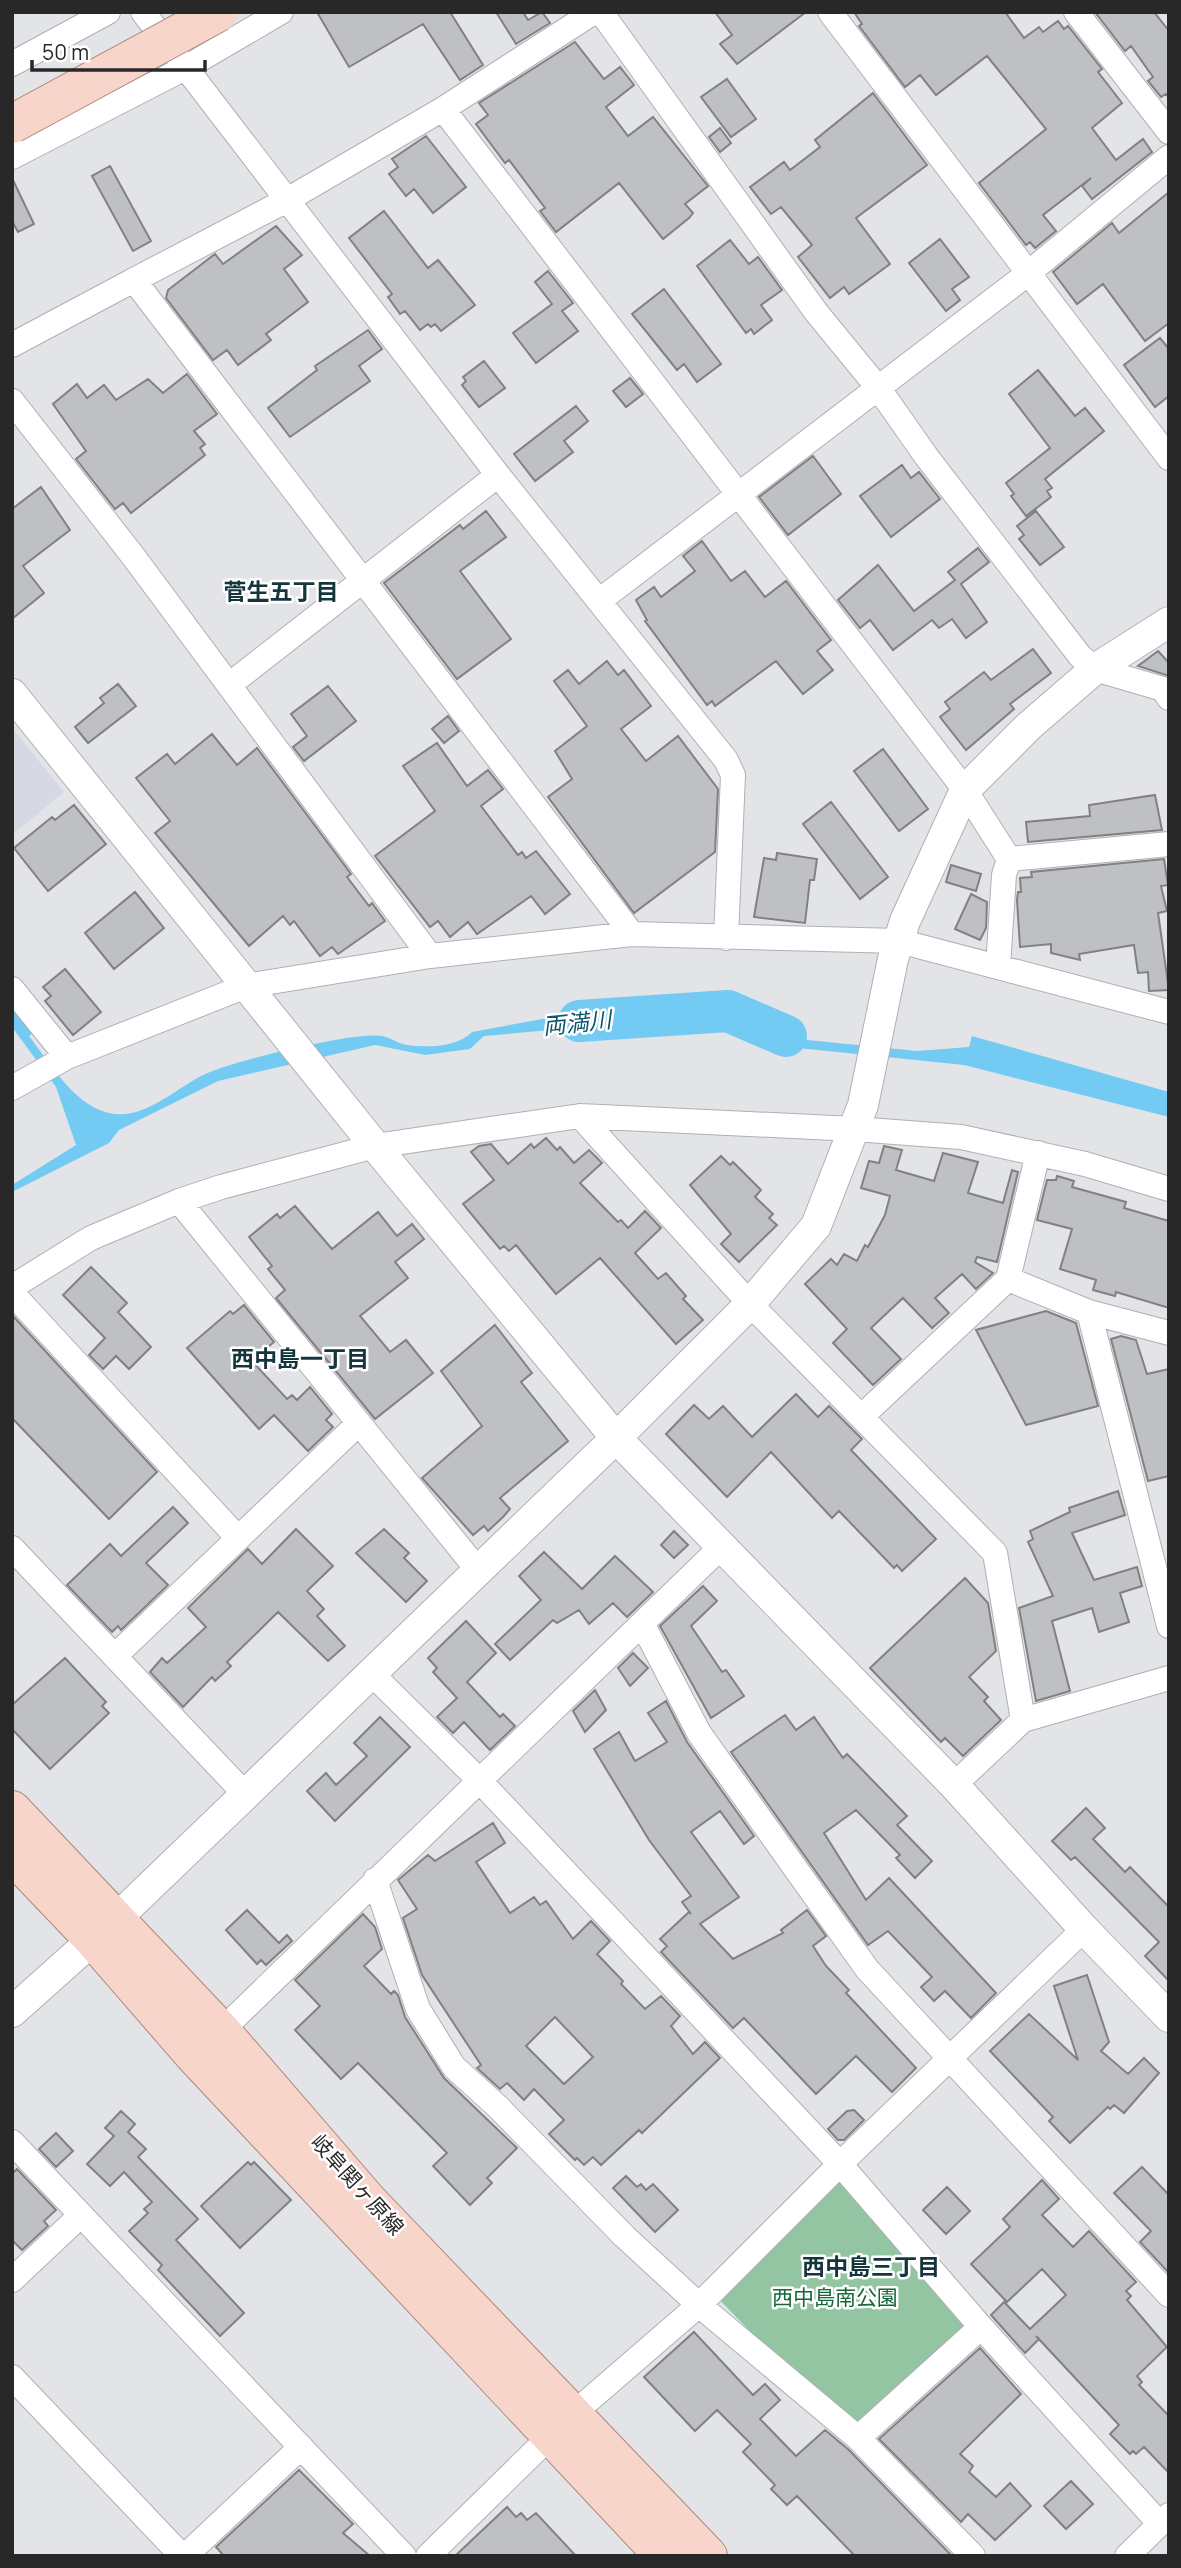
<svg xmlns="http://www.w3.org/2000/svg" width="1181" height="2568" font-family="Manrope,'Noto Sans JP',sans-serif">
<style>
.built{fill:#d6d9e4}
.green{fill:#94c5a2}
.water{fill:#73cbf3}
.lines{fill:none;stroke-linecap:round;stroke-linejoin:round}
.river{stroke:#73cbf3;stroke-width:42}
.building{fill:#bfc0c3;stroke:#808184;stroke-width:2;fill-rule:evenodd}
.minor-casing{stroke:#afb0b3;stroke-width:26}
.tertiary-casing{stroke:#afb0b3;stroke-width:32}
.primary-casing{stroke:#ad867b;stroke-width:40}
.minor{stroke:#fff;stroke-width:24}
.tertiary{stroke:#fff;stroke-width:30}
.primary{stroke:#f8d5ca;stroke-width:38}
.primary-bridge-casing{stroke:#ad867b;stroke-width:40;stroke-linecap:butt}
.primary-bridge{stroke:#f8d5ca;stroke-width:38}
.labels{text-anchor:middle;stroke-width:5;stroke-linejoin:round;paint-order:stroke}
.street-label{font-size:21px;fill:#282829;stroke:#fff}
.park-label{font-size:21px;fill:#156638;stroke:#fff}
.neighbourhood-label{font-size:23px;font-weight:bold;fill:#15353d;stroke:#fff}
.water-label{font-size:23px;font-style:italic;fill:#0d5671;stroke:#fff}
</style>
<rect width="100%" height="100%" fill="#e3e4e7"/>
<path class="built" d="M12 728 64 792 12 835Z"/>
<path class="green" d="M840 2179 972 2326 851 2436 712 2292Z"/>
<path class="water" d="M12 1005 34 1032 29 1036C50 1063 76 1109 114 1114 149 1118 180 1084 210 1072 237 1061 294 1048 324 1042 341 1039 365 1034 382 1036 390 1037 398 1044 407 1045 427 1048 458 1047 472 1032L548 1018 611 1012 666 1019 740 1012 807 1040 917 1051 969 1047 972 1036 1169 1092V1117L964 1065 798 1048 743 1027 663 1030 607 1025 484 1036 470 1049 425 1055 375 1045 218 1081 119 1130 109 1143 12 1192V1185L76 1145 56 1087 12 1027Z"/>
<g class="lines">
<path class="river" d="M579 1021 728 1011 786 1036"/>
</g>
<path class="building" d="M317 12H450L483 65 460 80 423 24 349 67Z
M496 12H523L528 20 542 12 550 23 516 44Z
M715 12H806L737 64 720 44 732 35Z
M854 12H1005L1024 38 1039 27 1043 32 1058 21 1064 29 1068 26 1102 69 1098 72 1122 103 1092 128 1116 160 1143 139 1152 152 1092 199 1082 186 1091 178 1043 215 1056 231 1035 248 1030 242 1026 245 979 183 1046 129 987 56 936 95 920 75 905 87 859 26 862 24Z
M1095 12H1154L1169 31V98L1166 94 1161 97 1148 81 1153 77 1131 46 1125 51Z
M575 42 604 79 620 67 634 85 606 107 628 136 653 117 708 186 685 204 693 213 689 218 663 239 619 183 556 232 540 211 545 208 509 160 505 163 476 124 488 115 479 103Z
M727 79 756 119 731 137 701 97Z
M873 93 927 165 856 218 890 264 849 294 844 287 830 298 798 257 812 245 781 207 771 214 750 187 784 162 790 170 820 147 815 140Z
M720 128 731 143 720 152 709 137Z
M426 136 466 187 433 213 414 189 406 196 389 174 398 167 392 159Z
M110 166 151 241 133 251 92 176Z
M12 178 34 224 18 232 12 221Z
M1169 192V323L1145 341 1103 284 1077 304 1053 272 1112 223 1119 233Z
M384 211 428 268 438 260 475 305 441 331 435 324 431 327 428 324 420 330 405 311 400 314 388 297 392 294 349 238Z
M276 226 302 255 284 269 308 302 266 334 271 340 238 365 227 350 213 360 166 298 168 290 215 254 223 264Z
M940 239 969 277 952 289 960 300 946 311 909 263Z
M730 240 749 264 758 257 782 290 761 305 772 320 754 334 751 329 746 333 697 266Z
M548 271 573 303 562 311 578 331 536 363 513 333 552 304 535 282Z
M664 289 721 364 697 382 684 364 677 370 632 314Z
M368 330 382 349 359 366 370 381 290 437 268 408 317 370 315 366Z
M1160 338 1169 349V396L1155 407 1124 365Z
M484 361 505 388 479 407 462 385 466 381 463 377Z
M1038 370 1075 416 1085 408 1104 431 1045 479 1052 488 1047 491 1051 497 1026 516 1011 496 1014 494 1006 483 1050 448 1009 394Z
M187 374 217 414 194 431 205 444 200 448 205 455 131 513 123 503 115 509 76 459 86 451 53 404 77 384 87 398 104 385 116 400 148 379 163 393Z
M630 378 643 394 626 407 613 391Z
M576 406 588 421 564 441 573 452 535 481 514 454Z
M813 456 841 494 788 535 759 497Z
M902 465 911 478 919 472 940 499 891 537 860 496Z
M41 487 70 530 23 566 44 593 12 619V509Z
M486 511 506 537 460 571 511 639 457 679 384 583 460 525 463 529Z
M1036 511 1064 547 1040 565 1019 539 1024 535 1017 526Z
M702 541 731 581 745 571 765 597 786 581 831 640 817 651 833 670 803 694 776 661 715 706 712 701 707 705 645 621 647 620 636 600 654 587 661 597 695 571 683 556Z
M978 548 989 562 961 584 987 622 966 638 952 619 939 628 932 620 893 650 870 620 860 628 838 600 878 565 914 611 955 580 948 572Z
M1033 649 1051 673 1010 704 1014 709 966 750 940 717 950 709 945 702 984 672 991 680Z
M1158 651 1169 663V676L1138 666Z
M607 661 618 675 624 670 651 706 621 729 646 761 678 736 718 789 715 852 634 913 548 797 572 779 555 751 587 726 554 681 568 670 579 684Z
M118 684 136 706 88 743 75 727 104 703 100 698Z
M328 686 356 721 304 761 293 747 307 736 291 714Z
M448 716 459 731 444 743 432 729Z
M212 734 237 765 257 748 351 874 347 877 369 906 372 903 385 921 338 954 332 947 320 956 294 921 290 925 283 916 249 946 155 833 170 821 136 778 167 754 175 764Z
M437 743 467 786 488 770 503 789 481 806 518 855 522 852 526 858 536 851 570 894 545 914 531 896 477 934 468 922 450 937 438 921 430 927 375 856 435 811 403 766Z
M883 749 928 809 899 831 854 771Z
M1155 795 1162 830 1028 842 1026 822 1090 816 1089 805Z
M831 802 888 877 860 899 803 824Z
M74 805 106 844 48 891 14 848 52 817 55 820Z
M777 853 817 859 814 880H810L805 923 754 917 764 858 776 860Z
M1164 859 1168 885 1161 886 1167 911 1158 913 1169 990 1149 991 1148 972 1138 973 1134 945 1079 954 1080 960 1051 953V944L1020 947 1017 900 1018 892H1021L1020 878 1032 877 1031 872Z
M951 865 981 874 976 891 946 882Z
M135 892 164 928 114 969 85 933Z
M971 894 987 902 986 928 980 940 955 929Z
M65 969 101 1012 73 1035 45 1001 51 996 43 987Z
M546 1138 557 1150 560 1147 574 1163 589 1150 602 1163 580 1183 618 1222 621 1220 628 1228 645 1211 661 1228 635 1253 658 1279 666 1273 686 1296 683 1299 703 1320 676 1344 600 1258 556 1294 516 1245 509 1251 504 1246 500 1249 463 1204 494 1180 471 1152 479 1146 491 1144 508 1164 531 1144 534 1148Z
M884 1146 902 1150 896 1170 934 1181 943 1153 978 1162 968 1193 1003 1203 1012 1170 1018 1172 997 1262 977 1257 975 1262 993 1273 976 1289 962 1274 935 1298 949 1313 932 1328 903 1298 871 1328 901 1359 873 1385 833 1343 847 1329 805 1284 831 1259 837 1265 844 1254 857 1261 865 1245 868 1247 885 1215 890 1196 861 1188 869 1161 879 1163Z
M721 1156 730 1165 733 1162 761 1190 755 1197 773 1214 769 1218 777 1225 739 1262 721 1244 731 1234 690 1185Z
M1057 1176 1074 1181 1072 1187 1126 1202 1124 1208 1169 1221V1308L1116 1292 1115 1296 1093 1290 1096 1280 1060 1269 1072 1229 1037 1220 1047 1180H1056Z
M295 1206 332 1249 378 1212 397 1236 412 1224 424 1239 395 1262 408 1278 360 1316 390 1352 406 1340 433 1373 375 1419 276 1298 285 1290 268 1269 272 1266 249 1237 277 1214 280 1218Z
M91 1267 127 1303 118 1312 151 1347 129 1369 116 1356 103 1369 89 1355 105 1338 63 1295Z
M244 1305 274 1342 252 1361 287 1399 292 1395 297 1400 310 1387 332 1414 326 1420 333 1427 308 1451 274 1415 259 1429 187 1348 230 1311 233 1314Z
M1046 1311 1076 1323 1098 1406 1026 1425 976 1330Z
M12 1315 157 1472 109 1519 12 1418Z
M495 1325 532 1373 521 1382 568 1441 500 1498 510 1509 503 1517 488 1531 484 1526 473 1535 422 1478 482 1426 441 1371Z
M1121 1336 1136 1340 1147 1374 1169 1369V1476L1148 1481 1111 1339Z
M796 1394 818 1417 829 1406 862 1439 851 1450 936 1539 902 1571 897 1565 894 1568 839 1511 832 1518 771 1452 727 1497 666 1434 694 1405 709 1419 723 1406 752 1437Z
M1118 1491 1125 1515 1072 1533 1094 1580 1137 1567 1142 1586 1120 1593 1129 1622 1099 1632 1092 1608 1052 1621 1070 1691 1036 1701 1019 1608 1053 1596 1028 1542 1033 1539 1030 1531 1070 1512 1069 1508Z
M173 1507 188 1523 146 1563 168 1585 121 1630 118 1626 112 1632 67 1585 110 1544 121 1556Z
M296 1529 333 1566 307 1591 324 1609 317 1616 345 1646 328 1661 278 1612 227 1662 231 1666 215 1681 212 1677 183 1707 150 1672 162 1658 167 1663 206 1627 188 1608 248 1549 262 1564Z
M384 1529 409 1553 404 1558 427 1581 406 1602 356 1553Z
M674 1531 688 1545 674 1558 661 1545Z
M544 1552 582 1589 615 1556 653 1592 627 1617 613 1603 589 1624 579 1610 557 1623 553 1620 510 1660 495 1644 541 1600 519 1576Z
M965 1578 988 1603 996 1651 969 1677 988 1697 984 1701 1001 1720 963 1756 945 1738 941 1742 870 1668Z
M703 1586 717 1601 691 1626 722 1672 726 1670 744 1696 711 1718 660 1626Z
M466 1621 496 1653 467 1682 500 1717 503 1714 515 1726 490 1750 464 1722 453 1733 437 1717 457 1698 433 1672 437 1668 428 1658Z
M633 1653 648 1668 630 1686 618 1668Z
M65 1658 106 1702 102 1706 109 1713 50 1769 12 1729V1705Z
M595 1690 606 1710 585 1732 573 1711Z
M666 1701 687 1742 754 1836 744 1844 720 1811 691 1832 739 1897 700 1924 733 1959 783 1933 781 1930 807 1910 826 1936 813 1946 826 1966 849 1990 846 1993 916 2068 892 2092 856 2056 816 2094 744 2018 733 2028 661 1952 667 1946 660 1939 689 1912 691 1914 682 1902 691 1896 649 1840 594 1749 619 1732 635 1761 667 1742 648 1713Z
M785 1715 796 1730 814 1717 843 1758 847 1754 907 1816 897 1825 932 1861 915 1878 896 1858 900 1855 856 1810 824 1833 866 1900 889 1878 996 1993 971 2018 945 1991 934 2001 921 1987 932 1977 888 1931 868 1945 731 1752Z
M380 1717 410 1747 335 1821 307 1791 326 1773 336 1785 367 1756 354 1743Z
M1086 1808 1105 1828 1093 1839 1125 1872 1130 1867 1169 1907V1981L1145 1956 1159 1942 1075 1857 1071 1860 1052 1841Z
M493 1823 505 1843 476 1862 510 1913 534 1897 540 1905 546 1901 573 1939 591 1921 610 1941 597 1954 623 1981 621 1984 645 2009 661 1996 680 2016 671 2026 693 2054 705 2042 720 2058 642 2133 639 2130 601 2165 593 2157 584 2165 577 2158 575 2160 549 2134 564 2120 534 2089 524 2100 507 2083 500 2089 477 2068 481 2065 422 1975 403 1918 417 1909 398 1880 428 1855 435 1861ZM555 2017 593 2057 564 2084 526 2046Z
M247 1910 279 1943 287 1935 292 1941 266 1965 261 1960 257 1964 226 1930Z
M363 1914 375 1927 382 1949 364 1966 391 1994 394 1991 398 1995 405 2017 444 2078 517 2148 487 2178 492 2183 470 2205 433 2166 447 2153 358 2063 341 2079 295 2030 320 2006 295 1980Z
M1087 1975 1109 2042 1101 2051 1128 2074 1144 2058 1159 2073 1124 2113 1114 2105 1110 2109 1108 2107 1070 2143 1049 2121 1053 2117 990 2051 1029 2014 1078 2060 1054 1986Z
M854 2110 864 2120 844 2140H838L828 2129 847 2111Z
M121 2111 135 2124 128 2132 146 2149 138 2157 198 2219 176 2240 244 2313 220 2336 158 2270 162 2265 129 2231 148 2213 144 2209 152 2202 124 2172 110 2186 87 2164 114 2136 105 2128Z
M56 2133 73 2151 56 2167 39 2149Z
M248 2162 251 2165 254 2162 291 2200 240 2248 201 2206Z
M1142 2167 1169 2195V2273L1140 2242 1151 2231 1114 2193Z
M17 2169 56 2210 44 2221 48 2226 22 2250 12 2240V2174Z
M626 2176 637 2187 641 2184 646 2190 653 2184 678 2210 655 2232 613 2188Z
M1042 2180 1059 2199 1042 2215 1073 2247 1089 2231 1136 2282 1126 2291 1131 2296 1127 2300 1167 2347 1137 2376 1142 2382 1139 2385 1169 2416V2473L1144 2447 1136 2454 1133 2451 1130 2454 1110 2434 1119 2425 1036 2336 1039 2339 1025 2353 991 2315 1004 2302 1030 2329 1066 2295 1042 2269 1007 2302 971 2264 1010 2227 1003 2219Z
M947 2187 970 2211 946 2234 923 2210Z
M694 2332 753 2395 765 2384 780 2400 760 2419 796 2456 825 2430 849 2450 952 2556H855L797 2496 787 2505 771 2489 775 2485 743 2452 751 2444 717 2410 695 2431 644 2377Z
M980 2348 1021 2394 960 2454 973 2466 969 2472 996 2497 1010 2483 1031 2506 995 2540 968 2514 961 2522 879 2439Z
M299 2470 353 2524 343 2533 370 2556H224L216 2547Z
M1071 2481 1093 2504 1066 2529 1044 2506Z
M507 2507 516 2517 521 2513 527 2520 536 2513 576 2556H455Z"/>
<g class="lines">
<g class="minor-casing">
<path id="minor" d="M143 12 498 475 726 760 733 775 726 938
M594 12 443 109 965 790 1009 859 1169 844
M601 12 816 312 879 389 926 456 1080 656 1095 669 1163 689 1169 698
M830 12 1169 458
M1076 12 1169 132
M12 64 108 12
M12 157 187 67 281 12
M134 280 287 200 443 109
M12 345 134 280 632 934
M12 401 133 556 430 956
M599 601 1026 275 1169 157
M229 685 498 475
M998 967 1004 875 1009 859
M12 989 67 1057
M12 1088 67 1057 246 986 430 956 632 934 899 941 1169 1012
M580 1116 750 1304 995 1553 1023 1720
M179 1201 477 1569
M1008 1279 1089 1312 1169 1333
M12 1287 91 1238 179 1201 221 1187 375 1146 580 1116 855 1129 961 1137 1085 1164 1169 1189
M12 1293 237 1537
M1089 1312 1169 1626
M861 1417 1008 1279 1038 1153
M12 1548 245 1794
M643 1625 699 1733 867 1969 1169 2295
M116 1655 359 1423
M372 1674 479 1780 840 2164 981 2327 1160 2524
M954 1785 1023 1720 1169 1678
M375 1880 418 2009 454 2067 498 2107 624 2236 699 2305 858 2438 973 2556
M221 2031 721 1547
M12 2142 404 2556
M12 2280 81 2215
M12 2377 182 2556
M858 2438 981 2327
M185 2556 301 2447
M428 2556 574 2413 699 2305 840 2164 1084 1929
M1127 2556 1169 2515"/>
</g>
<g class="tertiary-casing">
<path id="tertiary" d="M12 694 375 1146 616 1438 954 1785 1084 1929 1169 2017
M12 2012 116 1919 616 1438 750 1304 816 1226 863 1105 893 959 905 921 965 790 1029 726 1095 669 1169 622"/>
</g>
<g class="primary-casing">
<path id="primary" d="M12 1810 221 2031 368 2201 708 2556
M12 1854 94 1940 193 2054 664 2556"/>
</g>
<use href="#minor" class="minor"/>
<use href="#tertiary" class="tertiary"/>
<use href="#primary" class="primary"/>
<g class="primary-bridge-casing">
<path id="primary-bridge" d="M12 124 219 12"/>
</g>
<use href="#primary-bridge" class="primary-bridge"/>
</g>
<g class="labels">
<g class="street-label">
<text transform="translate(357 2185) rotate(48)" y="7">岐阜関ヶ原線</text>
</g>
<g class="park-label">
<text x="835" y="2305">西中島南公園</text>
</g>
<g class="neighbourhood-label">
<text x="281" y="600">菅生五丁目</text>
<text x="300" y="1367">西中島一丁目</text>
<text x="871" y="2275">西中島三丁目</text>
</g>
<g class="water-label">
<text transform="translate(577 1023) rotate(-6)" y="8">両満川</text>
</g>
</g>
<rect width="1181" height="2568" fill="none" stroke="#282829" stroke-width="28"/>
<path d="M32 60v10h173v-10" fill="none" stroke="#282829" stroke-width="3.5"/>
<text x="42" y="60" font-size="21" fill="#282829" stroke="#ffffff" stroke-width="5" paint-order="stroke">50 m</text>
</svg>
